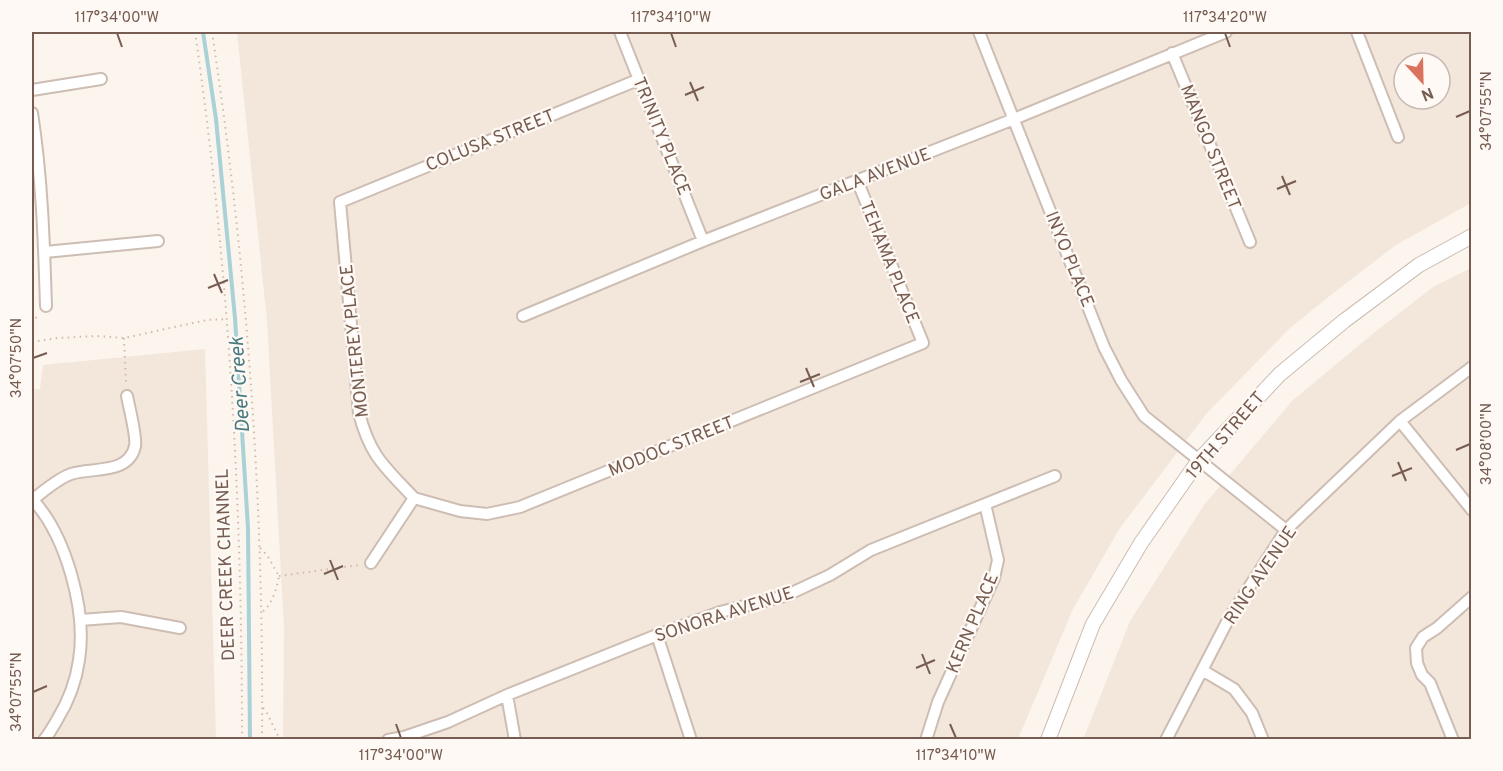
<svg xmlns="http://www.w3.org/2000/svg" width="1503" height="771" font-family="Overpass,sans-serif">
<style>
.residential{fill:#f3e7dc;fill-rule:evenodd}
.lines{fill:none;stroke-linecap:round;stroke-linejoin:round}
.stream{stroke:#aad1d5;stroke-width:4}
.minor-casing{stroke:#cdbdb3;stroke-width:14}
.tertiary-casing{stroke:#cdbdb3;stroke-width:16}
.path{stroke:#d4b8aa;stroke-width:2;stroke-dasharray:1.5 4.5;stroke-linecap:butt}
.minor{stroke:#fff;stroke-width:10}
.tertiary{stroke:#fff;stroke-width:14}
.ticks{fill:none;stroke:#765c51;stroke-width:2}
.labels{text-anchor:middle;stroke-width:4.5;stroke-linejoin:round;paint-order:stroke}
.street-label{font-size:18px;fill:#765c51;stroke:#fef9f4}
.water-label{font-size:20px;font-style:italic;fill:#497a7f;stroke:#fef9f4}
.neatline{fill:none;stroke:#765c51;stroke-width:2}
.ticks-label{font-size:15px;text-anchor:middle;fill:#765c51}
</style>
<rect width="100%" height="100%" fill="#fbf5ee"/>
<path class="residential" d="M237 32H1471V203L1396 245 1336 291 1290 328 1207 413 1120 528 1073 609 1018 739H283L284 628 267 321ZM1404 63H1440V99H1404Z
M1471 268V739L1083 740 1130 621 1204 505 1293 400 1375 332 1433 287Z
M205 349 216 739 32 740V389H40L43 365Z"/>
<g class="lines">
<path class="stream" d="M203 32 216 119 235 318 248 528 250 740"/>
<g class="minor-casing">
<path id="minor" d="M620 32 703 241
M979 32 1104 347 1121 380 1144 416 1286 530
M1357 32 1398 137
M1172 53 1250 242
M32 90 101 79
M32 113C42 177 44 241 46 306
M45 252 158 241
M523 316 703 241 1014 119 1226 32
M1400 421 1472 510
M414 498 460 511 487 514 520 507 923 343 857 180
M414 498C384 466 370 456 359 413L340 202 640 79
M32 499C66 535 87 611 79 660 76 682 68 702 57 720 53 727 49 734 44 740
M32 500C44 491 57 479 71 474 92 467 129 475 135 446 137 437 129 407 127 396
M371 563 414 498
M80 620 121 617 180 628
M657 635 691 740
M1202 670 1234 689 1252 713 1263 740
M507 695 515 740
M388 740 404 737 448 722 507 695 657 635 720 612 785 596 830 575 871 550 1055 476
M926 740 938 702 994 578 998 560 985 504
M1166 740 1228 620 1286 530 1400 421 1472 367
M1453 740 1430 683 1422 675 1417 663 1416 648 1423 637 1437 628 1472 597"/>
</g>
<g class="tertiary-casing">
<path id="tertiary" d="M1048 740 1093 624 1141 543 1199 460 1280 374 1344 321 1419 265 1472 236"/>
</g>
<path class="path" d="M195 32C229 266 242 503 242 740
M212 32C247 265 264 503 262 740
M32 323 38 315
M124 338 126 384
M32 342 57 338 97 336 124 338 207 320 226 319
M260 548 267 555 279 576C277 588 272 605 262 612
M279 576 359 565
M263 708 266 711 280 740"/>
<use href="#minor" class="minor"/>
<use href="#tertiary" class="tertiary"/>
</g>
<path class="ticks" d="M117 33 122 47M671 33 676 47M1225 33 1230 47M690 82 698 101M685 95 704 87M1456 117 1470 111M1282 176 1290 195M1277 189 1296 181M214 274 222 293M208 288 228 280M33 358 47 353M806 368 814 387M800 382 820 374M1456 450 1470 444M1398 462 1406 481M1392 476 1412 468M330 560 338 580M324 574 343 566M922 654 930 674M916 668 935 660M33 692 47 686M396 724 401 738M950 724 956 738"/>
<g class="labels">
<g class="street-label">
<text transform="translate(662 136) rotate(68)" y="6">TRINITY PLACE</text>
<text transform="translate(490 140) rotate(-22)" y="6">COLUSA STREET</text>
<text transform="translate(1211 147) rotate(68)" y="6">MANGO STREET</text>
<text transform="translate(875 174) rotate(-21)" y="6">GALA AVENUE</text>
<text transform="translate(1070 259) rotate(68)" y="6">INYO PLACE</text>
<text transform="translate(890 262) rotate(68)" y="6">TEHAMA PLACE</text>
<text transform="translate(354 341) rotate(-96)" y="6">MONTEREY PLACE</text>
<text transform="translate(1225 435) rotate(-49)" y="6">19TH STREET</text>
<text transform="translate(671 446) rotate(-22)" y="6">MODOC STREET</text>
<text transform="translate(225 565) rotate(-92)" y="6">DEER CREEK CHANNEL</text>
<text transform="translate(1260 575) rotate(-56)" y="6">RING AVENUE</text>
<text transform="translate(724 614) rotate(-18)" y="6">SONORA AVENUE</text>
<text transform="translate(972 623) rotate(-67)" y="6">KERN PLACE</text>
</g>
<g class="water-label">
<text transform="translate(239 385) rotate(-94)" y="7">Deer Creek</text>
</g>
</g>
<rect width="1503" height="771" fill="none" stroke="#fef9f4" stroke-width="66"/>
<g transform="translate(1422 81) rotate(158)"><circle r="28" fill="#fef9f4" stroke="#c8bab3" stroke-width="1.5"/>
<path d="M0-4.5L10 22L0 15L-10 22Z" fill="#d9735f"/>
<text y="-9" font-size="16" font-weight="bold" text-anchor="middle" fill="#765c51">N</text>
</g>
<rect x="33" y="33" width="1437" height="705" class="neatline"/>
<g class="ticks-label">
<text x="117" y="22">117°34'00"W</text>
<text x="671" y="22">117°34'10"W</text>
<text x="1225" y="22">117°34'20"W</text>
<text transform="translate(1486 111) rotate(-90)" y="5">34°07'55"N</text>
<text transform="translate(16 358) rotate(-90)" y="5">34°07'50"N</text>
<text transform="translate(1486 444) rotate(-90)" y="5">34°08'00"N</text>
<text transform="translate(16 692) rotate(-90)" y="5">34°07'55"N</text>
<text x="401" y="760">117°34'00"W</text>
<text x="956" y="760">117°34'10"W</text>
</g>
</svg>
